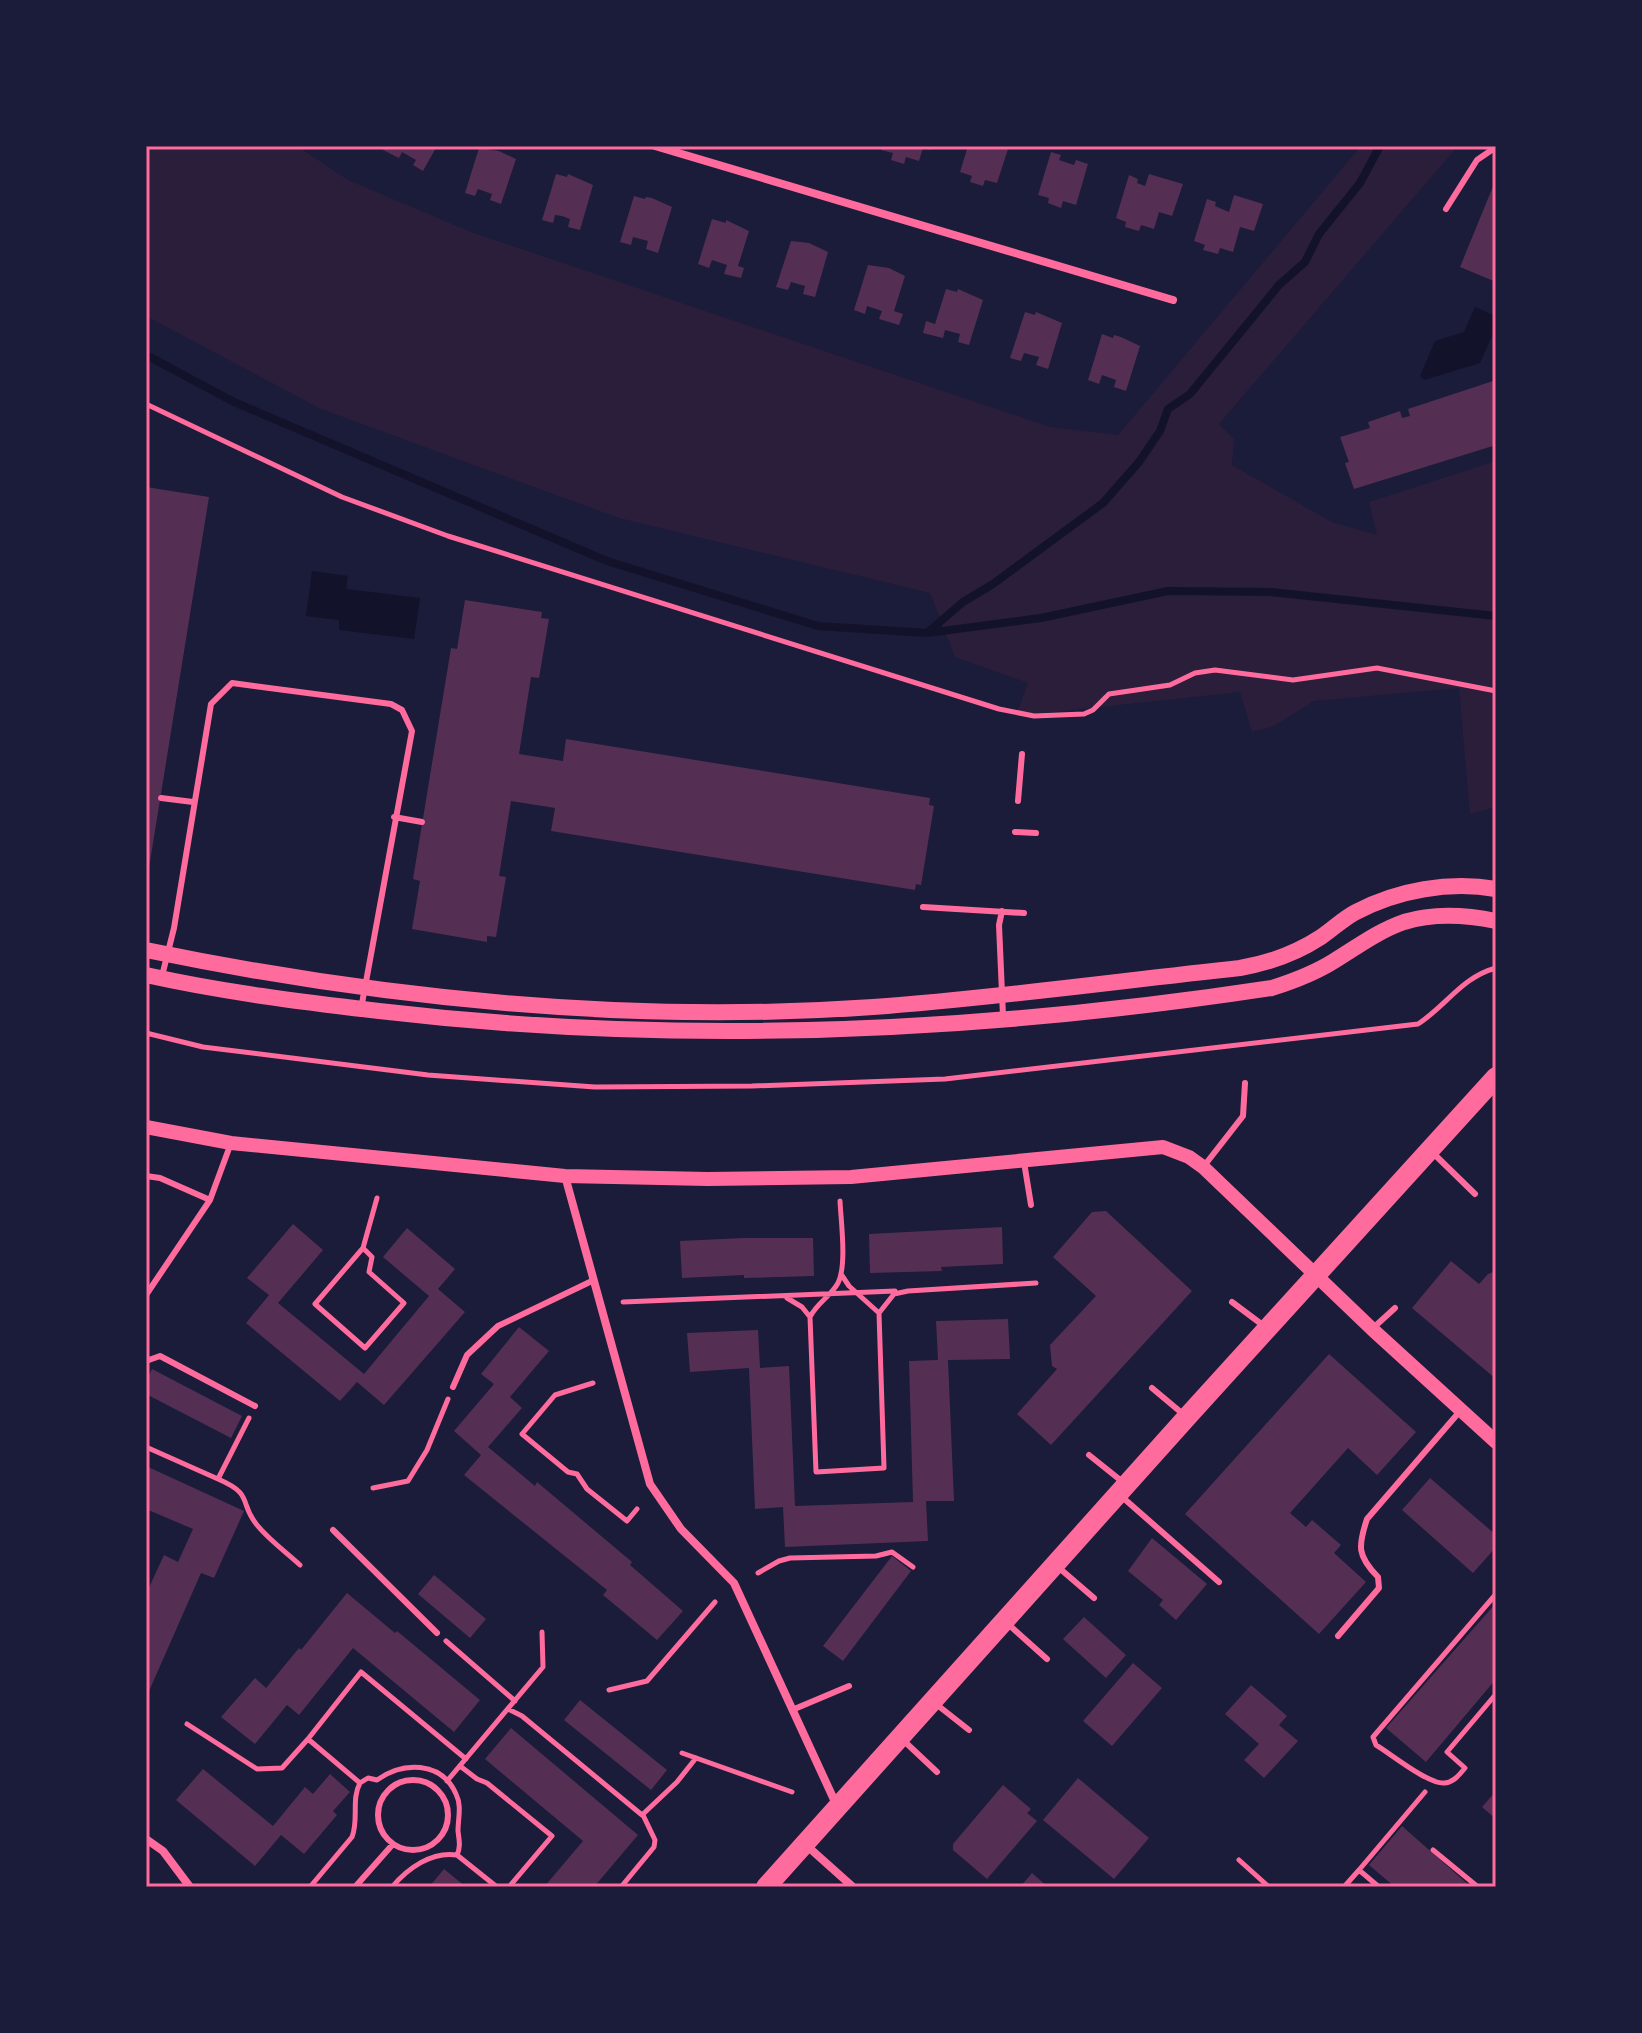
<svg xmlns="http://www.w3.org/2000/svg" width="1642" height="2033" font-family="'Libre Baskerville',serif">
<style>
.green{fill:#2a1e3b}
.water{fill:#12122b}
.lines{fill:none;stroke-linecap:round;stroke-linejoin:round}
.stream{stroke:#12122b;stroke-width:8}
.building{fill:#542f53}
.path{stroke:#ff6b9d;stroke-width:5}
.service{stroke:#ff6b9d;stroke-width:6}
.minor{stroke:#ff6b9d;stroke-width:8}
.tertiary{stroke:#ff6b9d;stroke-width:14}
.secondary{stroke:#ff6b9d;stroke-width:16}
.primary{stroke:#ff6b9d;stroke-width:20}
.neatline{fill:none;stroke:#ff6b9d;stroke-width:3}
</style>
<rect width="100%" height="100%" fill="#1b1b3a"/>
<path class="green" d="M146 146H297L348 180 471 232 1050 427 1118 435 1361 146H1458L1219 424 1234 439 1232 465 1332 522 1377 535 1369 502 1496 461V807L1470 814 1459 688 1314 701 1274 726 1252 732 1240 692 1016 716 1028 683 955 657 930 593 619 518 321 409 146 316Z"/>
<path class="water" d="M1475 307 1496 316V327L1480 363 1424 380 1420 376 1435 341 1464 332Z
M312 571 348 576 346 589 420 598 414 639 339 630V620L306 616Z"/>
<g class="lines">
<path class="stream" d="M146 355 234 402 607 561 818 626 927 633 1041 618 1168 591 1271 592 1496 616
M927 633 963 602 993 584 1103 503 1139 462 1160 431 1168 409 1190 394 1279 285 1305 262 1319 234 1360 183 1380 146"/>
</g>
<path class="building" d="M385 146H437L423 171 413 165 416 160 402 152 399 158 383 150Z
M882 146H932L931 150 923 148 919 161 906 157 904 164 891 160 893 153 881 150Z
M968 146H1009L997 183 985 180 983 186 970 182 972 176 960 172Z
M479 148 499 151 516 159 501 204 490 200 492 194 478 189 475 196 465 193Z
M1051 152 1061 155 1059 160 1074 165 1076 160 1088 164 1076 205 1063 201 1061 208 1048 203 1049 198 1038 195Z
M556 174 567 177 568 174 593 185 580 230 568 227 570 219 562 216 555 215 553 223 542 220Z
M1149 174 1183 184 1172 216 1159 212 1154 229 1141 225 1139 231 1125 227 1126 222 1116 218 1129 175 1138 179 1137 183 1145 186Z
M1496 179V282L1460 267Z
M1234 195 1263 204 1254 231 1240 227 1233 252 1220 248 1218 254 1203 250 1205 245 1194 241 1207 199 1216 202 1215 206 1229 212Z
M634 196 645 199 646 197 652 198 672 207 658 253 646 249 648 241 633 237 631 245 620 242Z
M712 219 726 223V220L749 231 738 266 744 268 741 278 724 274 727 265 712 260 709 268 698 264Z
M791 241 809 243 828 252 815 297 803 294 805 286 791 282 788 290 776 287Z
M868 265 889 268 905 276 894 311 903 314 899 325 879 319 882 311 867 306 865 314 854 310Z
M946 289 957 292 958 289 983 300 969 345 958 342 960 334 945 330 943 338 923 333 926 321 935 324Z
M1025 312 1035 315 1036 312 1062 323 1048 369 1036 365 1039 357 1024 353 1021 361 1010 358Z
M1102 334 1113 338 1114 335 1121 337 1140 346 1126 391 1114 387 1116 380 1102 375 1099 384 1088 380Z
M1496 380V445L1354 489 1345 463 1349 462 1340 437 1370 428 1368 422 1400 411 1402 418 1410 416 1408 409Z
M146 487 209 497 148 874H146Z
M465 600 542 612 541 618 549 619 539 678 531 677 519 754 563 761 566 739 930 798 929 805 934 806 921 885 916 884 915 890 551 831 555 808 511 801 499 876 506 877 496 937 487 936V942L412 929 420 881 413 879 451 648 457 649Z
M1106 1211 1192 1291 1051 1445 1017 1414 1057 1369 1052 1366 1050 1345 1096 1296 1053 1257 1092 1212Z
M293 1224 323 1250 278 1303 364 1374 429 1296 383 1257 407 1228 455 1269 438 1289 465 1312 384 1405 357 1382 340 1401 246 1323 269 1295 247 1278Z
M1002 1227 1003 1264 941 1267 942 1271 870 1273 869 1234Z
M743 1238H813L814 1276 744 1278V1275L682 1278 680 1241Z
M1451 1261 1479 1284 1488 1274 1496 1271V1379L1412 1308Z
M1008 1319 1010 1359 948 1360 954 1501H926L928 1541 785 1547 783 1507 755 1509 749 1368 690 1372 687 1333 758 1330 760 1368 789 1366 795 1506 913 1502 909 1361 938 1360 936 1321Z
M519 1327 549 1351 510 1397 522 1408 488 1447 535 1486 537 1482 632 1562 630 1565 683 1611 657 1640 603 1595 607 1590 464 1475 481 1455 454 1431 494 1384 481 1374Z
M1329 1354 1416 1432 1377 1475 1348 1448 1290 1513 1306 1527 1312 1520 1341 1545 1334 1553 1366 1582 1319 1634 1185 1514Z
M152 1369 242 1416 231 1438 146 1394V1381Z
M146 1466 244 1511 214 1578 201 1573 146 1698V1594L164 1555 178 1562 193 1529 146 1509Z
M1430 1478 1496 1535V1547L1473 1573 1402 1510Z
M1152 1538 1207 1584 1176 1620 1159 1605 1163 1600 1128 1571Z
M892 1556 911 1571 843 1661 823 1646Z
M434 1575 486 1619 470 1638 418 1594Z
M347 1593 395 1633 397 1631 480 1700 454 1732 353 1648 299 1715 287 1705 255 1744 221 1717 255 1678 266 1688 299 1648 301 1650Z
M1496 1603V1679L1426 1762 1386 1728Z
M1084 1617 1126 1655 1106 1678 1063 1639Z
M1133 1663 1162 1688 1112 1746 1083 1721Z
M1251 1685 1287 1716 1279 1725 1298 1741 1264 1778 1244 1760 1259 1744 1225 1714Z
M580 1700 667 1770 651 1790 564 1720Z
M511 1728 638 1835 594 1887H544L583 1841 485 1759Z
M203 1769 273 1826 305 1787 313 1794 330 1774 350 1792 333 1811 337 1815 304 1854 281 1835 255 1866 176 1800Z
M1078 1778 1149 1838 1114 1879 1043 1820Z
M1003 1785 1031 1809 1027 1813 1037 1821 987 1879 953 1850V1844Z
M1496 1791V1819L1482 1807Z
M1402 1826 1471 1887H1395L1369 1865Z
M444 1869 466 1887H429Z
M1032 1873 1048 1887H1020Z"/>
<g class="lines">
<path class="path" d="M146 404 342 497 448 536 999 709 1034 716 1084 714 1093 710 1109 694 1170 685 1195 673 1215 670 1293 680 1377 668 1496 691
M146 1033 203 1047 428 1075 595 1087 752 1086 945 1079 1418 1024C1446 1006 1462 977 1496 968
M840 1201C841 1222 847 1265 838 1283 831 1296 817 1303 810 1317L816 1472 884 1468 879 1313 894 1294 908 1291 1036 1283
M363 1248 372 1257 369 1272 404 1303 365 1348 315 1304 363 1248 377 1198
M841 1274 849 1286 879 1313
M787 1298 802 1307 810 1317
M623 1302 895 1291
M593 1383 555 1395 522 1434 568 1472 577 1474 587 1489 627 1521 637 1509
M146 1447 218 1479 249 1418
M218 1479C255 1495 238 1502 257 1525 269 1540 286 1552 300 1565
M373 1488 408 1481 427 1450 448 1399
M758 1573 779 1561 790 1558 876 1556 892 1552 913 1567
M1496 1594 1373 1737 1376 1745C1391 1754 1429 1785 1445 1783 1454 1782 1460 1774 1465 1768L1447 1752 1496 1694
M446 1641 515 1701
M609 1690 647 1681 715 1602
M508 1709 522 1716 642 1815 677 1782 696 1758
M187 1724 257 1769 282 1768 308 1739 360 1783C351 1799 359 1820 352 1837L310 1887
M308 1739 361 1672 466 1759
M682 1753 792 1792
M460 1766 477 1779 487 1783 552 1836 509 1887
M447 1781 543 1667 542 1632
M360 1783 368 1778 377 1780C402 1762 441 1760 456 1794 462 1806 458 1818 458 1831 459 1840 461 1846 457 1855 432 1851 408 1868 392 1887
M1433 1850 1478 1887
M457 1855 497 1887
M1239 1860 1269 1887
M1359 1870 1425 1792
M621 1887 654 1847 655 1840 643 1815
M1344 1887 1359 1870 1379 1887"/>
<path class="service" d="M1446 209 1477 160 1496 147
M161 798 193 802
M1018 801 1022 754
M394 817 422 822
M1015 832 1036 833
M923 907 1024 913
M1002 911 999 925 1003 1016
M162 976 174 928 211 704 232 683 391 704 402 710 412 731 361 1009
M1432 1152 1475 1194
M1024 1162 1031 1205
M1204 1166 1243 1116 1245 1083
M146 1176 160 1178 210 1200
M146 1295 210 1200 231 1143
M1232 1302 1264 1326
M1372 1329 1395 1308
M146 1361 160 1356 255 1406
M453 1387 467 1355 498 1326 594 1280
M1152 1388 1183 1414
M1089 1455 1124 1483
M1121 1496 1219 1582
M333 1530 437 1633
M1058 1567 1094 1598
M1008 1624 1047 1659
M1338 1636 1379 1588 1378 1577C1357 1556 1358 1546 1367 1519L1461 1410
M936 1704 969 1730
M792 1710 849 1686
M903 1740 937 1772
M378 1815a35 35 0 1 1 70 0a35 35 0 1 1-70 0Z
M355 1887 393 1844"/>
<path class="minor" d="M655 146 1173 300
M565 1176 650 1484 681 1529 734 1583 836 1804
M146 1839 163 1851 190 1887
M806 1845 853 1887"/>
<path class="tertiary" d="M146 1127 231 1143 565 1176 708 1179 851 1177 1163 1147 1189 1157 1203 1167 1372 1329 1496 1442"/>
<path class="secondary" d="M146 950C384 999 630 1024 873 1007 996 998 1118 981 1240 968 1269 963 1295 954 1321 937 1333 929 1344 918 1356 912 1398 890 1449 881 1496 889
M146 975C222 992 302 1002 379 1011 676 1046 977 1033 1272 988 1294 981 1315 973 1334 961 1357 947 1378 931 1404 922 1433 913 1467 915 1496 921"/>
<path class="primary" d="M766 1887 1187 1417 1496 1077"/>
</g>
<rect width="1642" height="2033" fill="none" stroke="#1b1b3a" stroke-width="296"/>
<rect x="148" y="148" width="1346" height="1737" class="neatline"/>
</svg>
